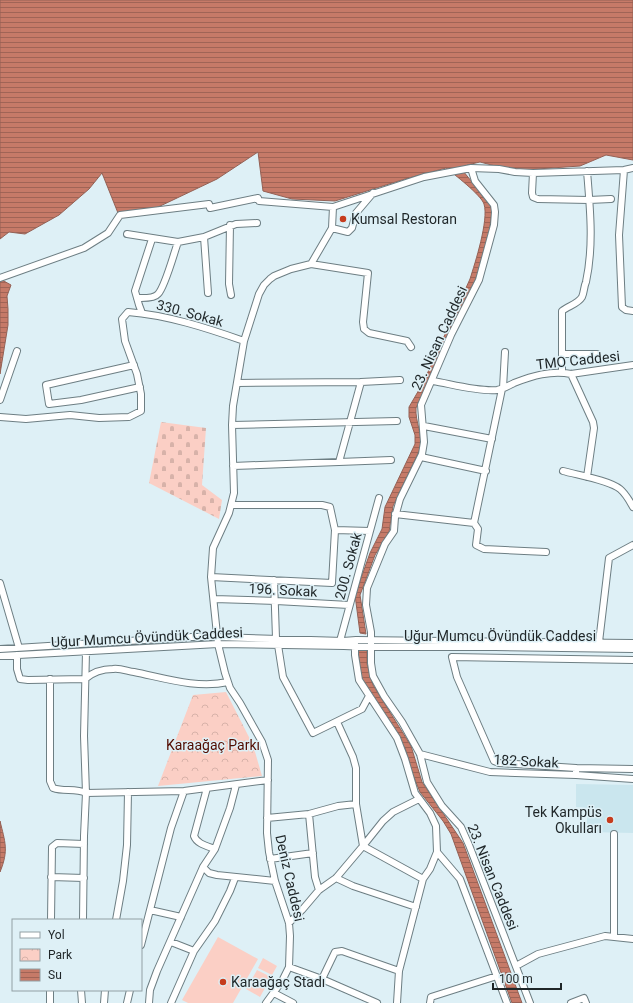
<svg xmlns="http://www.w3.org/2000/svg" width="633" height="1003" font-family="Roboto,sans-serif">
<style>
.built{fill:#cae6ee}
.grass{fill:#fbcfc5}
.cemetery{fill:url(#cemetery-stones)}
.park{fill:url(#park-crowns)}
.water{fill:url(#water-rules);stroke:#946155}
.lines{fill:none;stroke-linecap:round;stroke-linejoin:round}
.minor-casing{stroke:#6d7e83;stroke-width:8}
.minor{stroke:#fff;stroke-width:6}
.poi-dot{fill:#c63c1d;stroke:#def0f6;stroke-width:1.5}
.labels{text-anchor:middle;stroke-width:3;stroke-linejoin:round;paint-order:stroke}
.poi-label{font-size:14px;fill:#1f2628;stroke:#def0f6;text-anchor:start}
.street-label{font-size:14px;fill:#1f2628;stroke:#def0f6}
.park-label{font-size:14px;fill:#520c00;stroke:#def0f6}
</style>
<defs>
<pattern id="cemetery-stones" width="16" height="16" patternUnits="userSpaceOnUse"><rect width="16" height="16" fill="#fbcfc5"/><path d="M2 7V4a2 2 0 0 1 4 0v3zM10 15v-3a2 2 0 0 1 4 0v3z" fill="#d7b2a9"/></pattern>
<pattern id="park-crowns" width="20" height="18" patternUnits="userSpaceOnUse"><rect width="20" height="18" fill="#fbcfc5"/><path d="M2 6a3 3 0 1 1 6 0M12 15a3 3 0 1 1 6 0" fill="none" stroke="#d7b2a9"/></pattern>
<pattern id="water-rules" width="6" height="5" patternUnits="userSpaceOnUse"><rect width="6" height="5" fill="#c67a68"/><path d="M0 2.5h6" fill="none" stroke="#a06456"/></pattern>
</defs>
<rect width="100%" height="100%" fill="#def0f6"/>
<path class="built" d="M576 784 633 785V833L587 832V808L576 807Z"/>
<path class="grass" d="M218 937 258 959 233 1003H188L182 1000Z
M263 958 277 966 272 975 258 968Z
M257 970 271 977 266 987 252 979Z
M251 980 265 988 260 997 246 989Z"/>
<path class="cemetery" d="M161 422 206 428 202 485 222 500 219 519 149 483Z"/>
<path class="park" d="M226 692 253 745 262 776 158 786 193 695Z"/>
<path class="water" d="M0 0H633V160L606 155 580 166 537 169 511 170 480 162 467 165 463 171 490 204 492 211 489 233 478 274 416 408C415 422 423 434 420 449L393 506 389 532 375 555 360 595 366 634 360 633 355 595 370 553 382 529 385 507 415 444V435L409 417V407L423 383 470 279C475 263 489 220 484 204 481 195 454 174 446 168L405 179 335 201 292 199 263 191 258 152 217 179 156 208 118 213 102 173 89 189 59 215 25 234 9 232 0 239Z
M0 275 2 280 11 285 7 296 8 309V325L0 374Z
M357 650H367V664L373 685 411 746 422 782 463 843 522 1003H512L451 834 443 821 420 792 413 775 405 748 362 679 360 672Z
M0 821C5 842 9 850 0 872Z"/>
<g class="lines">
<g class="minor-casing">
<path id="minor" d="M471 168 475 181 494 205 495 212 494 225 479 280 451 335 421 405 424 442 422 454 400 499 395 517 394 531 385 544 367 588 366 605 371 632V663L373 676 384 696 402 722 420 754 427 782 442 806 461 827 469 845 530 1003
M624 170 619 235 622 307 626 310 633 311
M533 173 532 193 533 197 538 199 589 200 611 199
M230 225 229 284 231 295
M332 228 348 232 352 228 356 213 373 193
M127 234 178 242 204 237 236 224 257 223
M204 237 208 293
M311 264 332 228 333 207
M0 278 84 248 108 233 120 215 209 204 210 208 258 198 259 201 333 207 424 177 471 168 499 169 515 172 533 173 624 170 633 168
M137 298C142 298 154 299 158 294 165 287 174 253 178 242
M142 313 139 305 135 291 152 239
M562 354H597
M134 365 46 385 49 404 81 400 140 387
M562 372V311C568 306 578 304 582 297 584 293 584 286 586 282 594 245 590 208 587 171
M571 374 593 422 594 428 587 477
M433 381C451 384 479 392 497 390 503 389 508 386 514 383 532 376 551 370 571 374L633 365
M237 383 361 382 400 380
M503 388 505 352
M502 389 474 523 478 529 476 545 484 549 546 552
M0 400 17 351
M0 417 26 419 70 415 99 418 129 417 141 411V394L137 374 125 341 122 319 128 312C167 315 207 328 244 341
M232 425 397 421
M424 426 492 439
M421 457 486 471
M339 462 361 382
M233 466 391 460
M563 471C577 475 609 480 620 489 626 494 629 500 633 507
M395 514 474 523
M335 530 370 531
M211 577 332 583 335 530 330 507 322 505H231
M274 580 276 638
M0 583 19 648
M214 599 276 601 349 605
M340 641 379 498
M599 642 609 558 633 545
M355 644V655L359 680 397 738 405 759 415 793 430 813 436 826 437 852 430 869 423 879 399 971 397 1003
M278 645 283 677 313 733 362 709 369 696
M0 649 192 637H218L343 641 356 640 633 643
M17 655V669L20 679 28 680 85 679C93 672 103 669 113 669 120 668 127 671 134 672 164 678 197 689 228 682
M0 656 218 644 344 646 367 647H495L633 649
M50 679V781L53 788C64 792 75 788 86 793L184 791 268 780
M337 722 353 757 356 768V804L363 846 423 879
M420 754 490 772 576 775 633 779
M576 768 633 769
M576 775V768L499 763 494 761 457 677 452 657 633 660
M207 788 194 836C197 844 207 846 215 849
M309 814 315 877 319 890
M267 818 309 814 338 806 356 804
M614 834V937
M437 852 460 879 507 1003
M270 859 313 853
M203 867 209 873 217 875 275 881
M51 877 84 878
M336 878 353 886 416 907
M150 910 181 917
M51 920 52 847 57 843 84 844
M83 920 84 836 86 793 84 736 86 652
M116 920 123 881 127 845 128 792
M289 923 302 910 319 890 336 878 363 846 383 821 393 812 419 799
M171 942 194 951
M141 945 171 828 184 791
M516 966 538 954 605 936 633 939
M289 967 322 979 377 1003
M322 979 335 952 342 951 399 971
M81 990 82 1003
M274 993 293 1003
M50 1003V990
M104 1003 105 990
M127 1003 130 990
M149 1003 150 990 157 971 203 867 215 849 230 808 236 785
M171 1003 194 951 215 921 230 891 235 878
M266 1003 282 981 289 967 290 936 289 923 275 881 269 852 267 833 268 760 262 742 240 703 230 688 225 673 218 644 211 577 213 548 229 513 234 493 232 425 233 406 244 341 259 294 264 285 270 279 274 276 291 269 311 264 368 273 363 322 364 329 369 333 407 341 411 347
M430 1003 431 997 497 976
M571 1003 584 998 586 1003"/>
</g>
<use href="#minor" class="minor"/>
</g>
<g class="poi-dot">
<circle cx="343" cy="219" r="4"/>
<circle cx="610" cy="820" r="4"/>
<circle cx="223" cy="982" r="4"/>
</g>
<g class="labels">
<g class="poi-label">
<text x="351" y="224">Kumsal Restoran</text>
<text x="602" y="817" text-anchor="end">Tek Kampüs<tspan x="602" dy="16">Okulları</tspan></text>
<text x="231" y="987">Karaağaç Stadı</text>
</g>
<g class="street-label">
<text transform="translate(190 313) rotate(15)" y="5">330. Sokak</text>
<text transform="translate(439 338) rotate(-65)" y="5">23. Nisan Caddesi</text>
<text transform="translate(578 360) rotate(-6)" y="5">TMO Caddesi</text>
<text transform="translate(348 566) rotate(-75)" y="5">200. Sokak</text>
<text transform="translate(283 590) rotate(3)" y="5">196. Sokak</text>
<text x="500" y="641">Uğur Mumcu Övündük Caddesi</text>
<text transform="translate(147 637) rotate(-3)" y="5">Uğur Mumcu Övündük Caddesi</text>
<text transform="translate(526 761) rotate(3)" y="5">182 Sokak</text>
<text transform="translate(493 877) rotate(68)" y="5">23. Nisan Caddesi</text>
<text transform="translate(290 878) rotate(77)" y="5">Deniz Caddesi</text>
</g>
<g class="park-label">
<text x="213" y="750">Karaağaç Parkı</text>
</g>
</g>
<rect x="12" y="919" width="130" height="72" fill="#def0f6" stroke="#929fa4"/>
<rect x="20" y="932" width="20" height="6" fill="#ffffff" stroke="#929fa4"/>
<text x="48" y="939" font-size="12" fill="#1f2628">Yol</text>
<rect x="20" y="949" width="20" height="12" fill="url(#park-crowns)" stroke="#929fa4"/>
<text x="48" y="959" font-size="12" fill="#1f2628">Park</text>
<rect x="20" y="969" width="20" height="12" fill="url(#water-rules)" stroke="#929fa4"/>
<text x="48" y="979" font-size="12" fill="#1f2628">Su</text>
<path d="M493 983v6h68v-6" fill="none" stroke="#1f2628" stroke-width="2"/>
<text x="499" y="983" font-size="12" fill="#1f2628" stroke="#def0f6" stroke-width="3" paint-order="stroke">100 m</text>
</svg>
